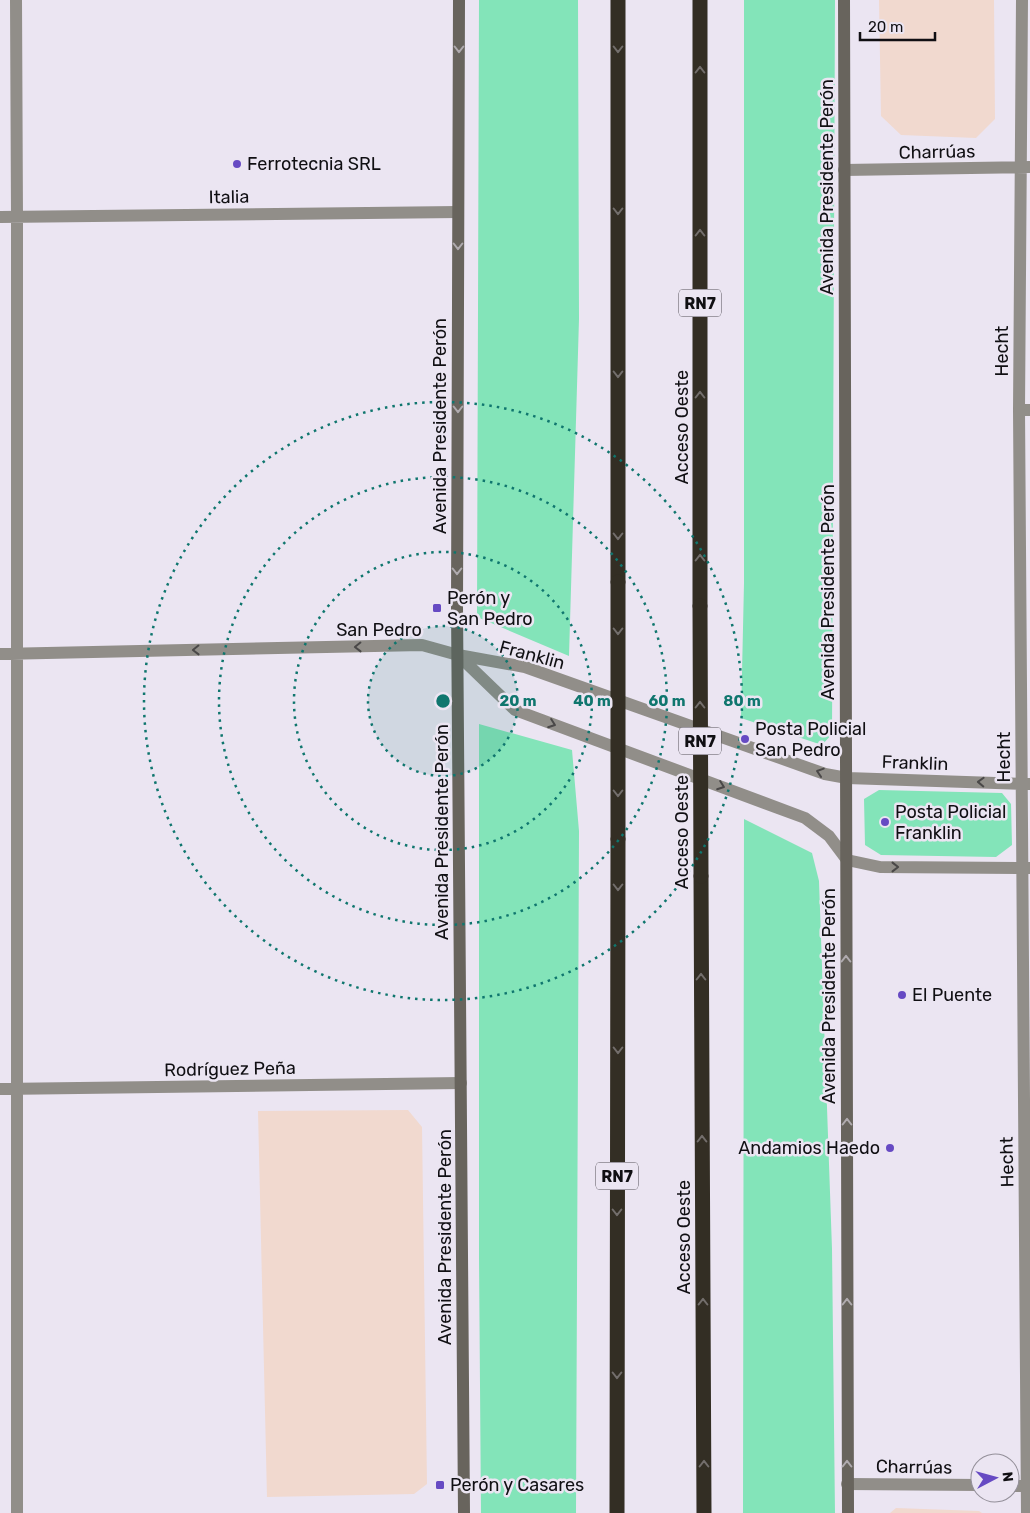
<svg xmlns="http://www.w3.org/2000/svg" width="1030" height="1513" font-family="Rubik,sans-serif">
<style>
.commercial{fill:#f1d9cf}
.green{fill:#83e4b9}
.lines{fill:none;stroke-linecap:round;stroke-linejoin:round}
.lane{stroke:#918e89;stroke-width:12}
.street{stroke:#918e89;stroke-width:12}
.secondary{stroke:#68645d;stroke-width:12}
.highway{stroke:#332e24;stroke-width:15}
.highway-bridge{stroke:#332e24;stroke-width:15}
.oneway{stroke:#b0abaf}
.oneway2{stroke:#736e6c}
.oneway3{stroke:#4a4848}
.ring{fill:none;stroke:#0f766e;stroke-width:2.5;stroke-dasharray:2.5 5}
.poi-dot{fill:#664ac3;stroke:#ebe5f2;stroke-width:2}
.labels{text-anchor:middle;stroke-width:5;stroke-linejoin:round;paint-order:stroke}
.shield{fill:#ebe5f2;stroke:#524f56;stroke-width:1}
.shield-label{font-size:16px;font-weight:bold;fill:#100f13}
.street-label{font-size:18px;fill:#100f13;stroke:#ebe5f2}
.poi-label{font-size:18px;fill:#100f13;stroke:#ebe5f2;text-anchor:start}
.centre{fill:#0f766e;stroke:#ebe5f2;stroke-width:2.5}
.ring-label{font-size:15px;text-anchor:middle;font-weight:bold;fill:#0f766e;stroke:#ebe5f2;stroke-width:5;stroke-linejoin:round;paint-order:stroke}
</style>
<rect width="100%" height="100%" fill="#ebe5f2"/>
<path class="commercial" d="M879 0H994L995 119 976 138 901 135 881 116Z
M408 1110 422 1127 427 1484 414 1494 267 1497 258 1111Z
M896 1508 979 1511 982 1513H890Z"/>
<path class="green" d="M479 0H578L579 319 569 656 477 617Z
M744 0H835L832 734 822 745 741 718 744 583Z
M479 724 572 750 579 831 576 1513H481L479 1257Z
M879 790 1002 793 1011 804 1012 845 996 857 881 855 865 845 864 799Z
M744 819 812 853 819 881 832 1249 835 1513H743Z"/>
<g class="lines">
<path class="lane" d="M1019 410H1030"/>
<path class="street" d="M16 0 17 216V1513
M1022 0 1019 410 1027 1513
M844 170 1030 167
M0 217 458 212
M0 654 422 645 458 655 525 667 825 774 847 778 1029 784
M458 655 515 710 805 818 829 836 847 860 880 867 1030 868
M0 1089 461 1083
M847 1484 980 1485
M1010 1486H1030"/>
<path class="secondary" d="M459 0 457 607 464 1513
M844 0 848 1513"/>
<path class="highway" d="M618 0V582
M700 606V0
M701 876 704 1513
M617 1513 618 839"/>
<path class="highway-bridge" d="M700 606 701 876
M618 839V582"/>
</g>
<defs><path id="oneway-chevron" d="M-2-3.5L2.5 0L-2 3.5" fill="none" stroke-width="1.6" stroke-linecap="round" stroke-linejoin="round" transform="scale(1.25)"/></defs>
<g class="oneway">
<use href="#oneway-chevron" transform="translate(459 49) rotate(90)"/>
<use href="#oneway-chevron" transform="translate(458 246) rotate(90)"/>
<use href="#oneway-chevron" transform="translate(458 409) rotate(90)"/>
<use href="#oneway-chevron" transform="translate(457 571) rotate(90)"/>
<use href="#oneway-chevron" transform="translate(846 959) rotate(-90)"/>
<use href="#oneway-chevron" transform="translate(847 1122) rotate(-90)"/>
<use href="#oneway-chevron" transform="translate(847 1302) rotate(-90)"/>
<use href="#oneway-chevron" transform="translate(847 1464) rotate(-90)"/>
</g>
<g class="oneway2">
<use href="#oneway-chevron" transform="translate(618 49) rotate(90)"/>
<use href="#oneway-chevron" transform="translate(700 70) rotate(-90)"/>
<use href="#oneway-chevron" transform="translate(618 211) rotate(90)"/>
<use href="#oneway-chevron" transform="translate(700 233) rotate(-90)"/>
<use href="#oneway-chevron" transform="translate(618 374) rotate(90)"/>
<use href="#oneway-chevron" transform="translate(700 395) rotate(-90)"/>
<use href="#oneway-chevron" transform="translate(618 536) rotate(90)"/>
<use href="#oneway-chevron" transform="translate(700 558) rotate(-90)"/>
<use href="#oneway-chevron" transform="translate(618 631) rotate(90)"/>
<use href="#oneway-chevron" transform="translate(700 705) rotate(-90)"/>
<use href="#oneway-chevron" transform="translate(618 793) rotate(90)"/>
<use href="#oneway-chevron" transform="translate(618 887) rotate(90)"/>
<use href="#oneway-chevron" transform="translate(701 977) rotate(-90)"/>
<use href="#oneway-chevron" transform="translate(618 1050) rotate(90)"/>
<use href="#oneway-chevron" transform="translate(702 1139) rotate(-90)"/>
<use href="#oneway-chevron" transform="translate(617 1212) rotate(90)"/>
<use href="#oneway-chevron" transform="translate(703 1302) rotate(-90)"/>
<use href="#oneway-chevron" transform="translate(617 1375) rotate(90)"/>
<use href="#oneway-chevron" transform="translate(704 1464) rotate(-90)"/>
</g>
<g class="oneway3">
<use href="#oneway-chevron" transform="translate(358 647) rotate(179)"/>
<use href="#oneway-chevron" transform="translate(196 650) rotate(179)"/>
<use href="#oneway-chevron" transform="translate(552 724) rotate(20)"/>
<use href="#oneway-chevron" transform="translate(820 772) rotate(-162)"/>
<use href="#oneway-chevron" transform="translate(981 782) rotate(-178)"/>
<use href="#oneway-chevron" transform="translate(721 786) rotate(20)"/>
<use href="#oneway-chevron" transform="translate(895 867)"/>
</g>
<circle cx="443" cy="701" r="75" fill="#0f766e" fill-opacity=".12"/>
<g class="ring">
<circle cx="443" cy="701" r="75"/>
<circle cx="443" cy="701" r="149"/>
<circle cx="443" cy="701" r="224"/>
<circle cx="443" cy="701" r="299"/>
</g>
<g class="poi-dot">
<circle cx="237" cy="164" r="5"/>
<rect x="432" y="603" width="10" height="10" rx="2.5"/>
<circle cx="745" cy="739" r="5"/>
<circle cx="885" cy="822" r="5"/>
<circle cx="902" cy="995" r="5"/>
<circle cx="890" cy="1148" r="5"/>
<rect x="435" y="1480" width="10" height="10" rx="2.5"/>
</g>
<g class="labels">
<g class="shield">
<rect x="679" y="289.5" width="42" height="27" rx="4"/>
<rect x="679" y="727.5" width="42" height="27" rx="4"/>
<rect x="596" y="1162.5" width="42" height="27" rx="4"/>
</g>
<g class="shield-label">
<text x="700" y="309">RN7</text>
<text x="700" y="747">RN7</text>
<text x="617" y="1182">RN7</text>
</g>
<g class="street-label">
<text transform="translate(937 152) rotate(-1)" y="6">Charrúas</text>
<text transform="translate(827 187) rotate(-90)" y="6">Avenida Presidente Perón</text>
<text transform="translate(229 197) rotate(-1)" y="6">Italia</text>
<text transform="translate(1002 351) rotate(-90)" y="6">Hecht</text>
<text transform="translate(440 426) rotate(-90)" y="6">Avenida Presidente Perón</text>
<text transform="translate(682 427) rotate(-90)" y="6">Acceso Oeste</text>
<text transform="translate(828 592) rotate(-90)" y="6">Avenida Presidente Perón</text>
<text x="379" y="636">San Pedro</text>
<text transform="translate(532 655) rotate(15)" y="6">Franklin</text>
<text transform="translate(1004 757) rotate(-90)" y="6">Hecht</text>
<text transform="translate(915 763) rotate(2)" y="6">Franklin</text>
<text transform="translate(442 832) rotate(-90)" y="6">Avenida Presidente Perón</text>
<text transform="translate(682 832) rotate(-90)" y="6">Acceso Oeste</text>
<text transform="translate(829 996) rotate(-90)" y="6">Avenida Presidente Perón</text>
<text transform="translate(230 1069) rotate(-1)" y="6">Rodríguez Peña</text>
<text transform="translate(1007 1162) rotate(-91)" y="6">Hecht</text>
<text transform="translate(445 1237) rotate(-90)" y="6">Avenida Presidente Perón</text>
<text transform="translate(684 1237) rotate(-90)" y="6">Acceso Oeste</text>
<text transform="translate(914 1467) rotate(1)" y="6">Charrúas</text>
</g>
<g class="poi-label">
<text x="247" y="170">Ferrotecnia SRL</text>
<text x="447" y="604">Perón y<tspan x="447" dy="21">San Pedro</tspan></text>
<text x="755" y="735">Posta Policial<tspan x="755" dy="21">San Pedro</tspan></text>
<text x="895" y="818">Posta Policial<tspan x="895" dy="21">Franklin</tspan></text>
<text x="912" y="1001">El Puente</text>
<text x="880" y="1154" text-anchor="end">Andamios Haedo</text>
<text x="450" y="1491">Perón y Casares</text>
</g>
</g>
<circle cx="443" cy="701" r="8" class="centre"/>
<g class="ring-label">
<text x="518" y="706">20 m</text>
<text x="592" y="706">40 m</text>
<text x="667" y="706">60 m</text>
<text x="742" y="706">80 m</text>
</g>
<g transform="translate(995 1478) rotate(84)"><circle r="24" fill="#ebe5f2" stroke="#938f99"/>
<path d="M0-4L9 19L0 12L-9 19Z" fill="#664ac3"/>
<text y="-8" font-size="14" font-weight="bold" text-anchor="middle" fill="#100f13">N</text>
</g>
<path d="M860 32v8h75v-8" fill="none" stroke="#100f13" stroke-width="2.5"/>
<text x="868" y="32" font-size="15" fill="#100f13" stroke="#ebe5f2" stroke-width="4" paint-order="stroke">20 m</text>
</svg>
